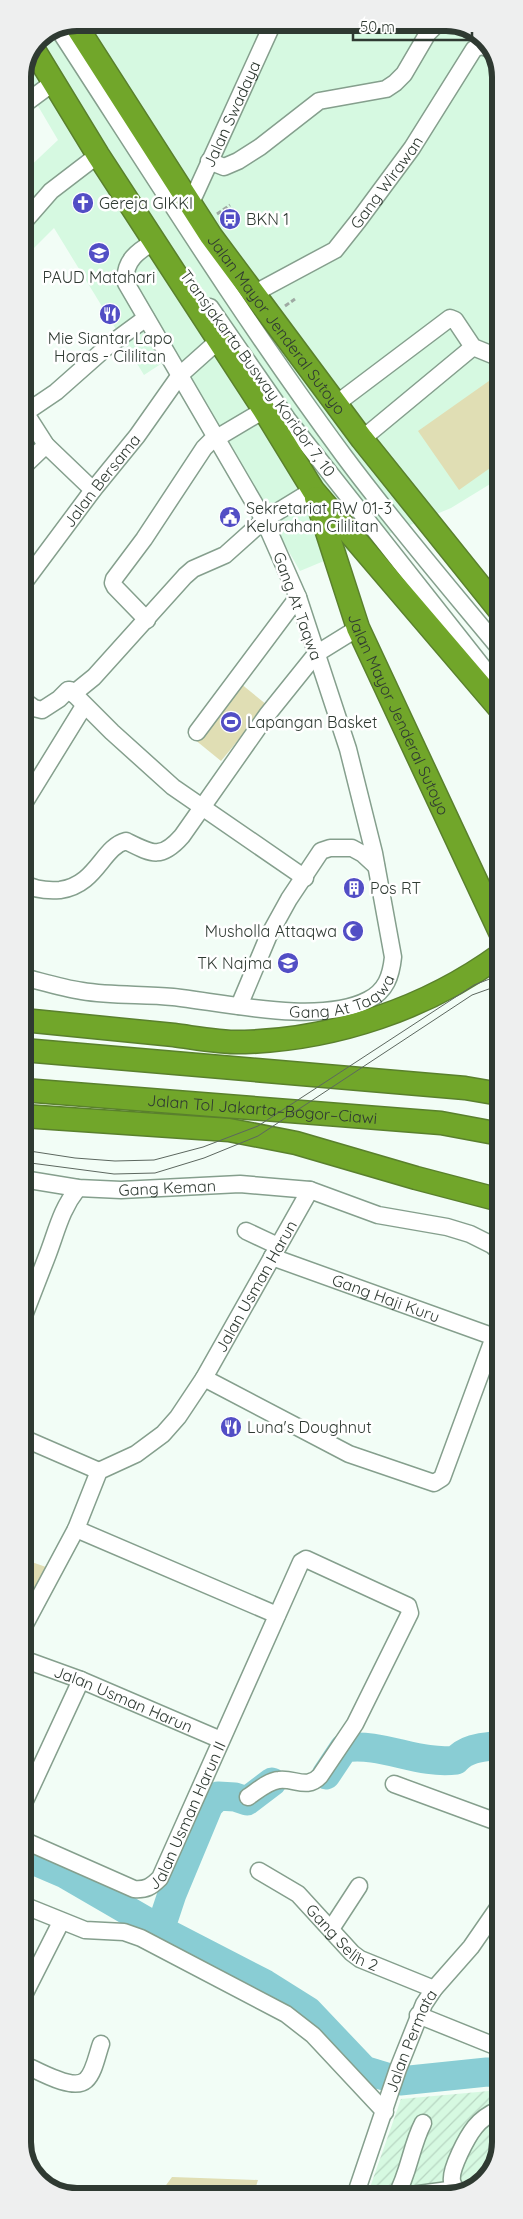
<svg xmlns="http://www.w3.org/2000/svg" width="523" height="2219" font-family="Quicksand,sans-serif">
<style>
.built{fill:#d6f9e1}
.industrial{fill:url(#industrial-furrows)}
.green{fill:#e0deb4}
.lines{fill:none;stroke-linecap:round;stroke-linejoin:round}
.river{stroke:#89cdd4;stroke-width:29}
.minor-casing{stroke:#859f8d;stroke-width:19}
.highway-casing{stroke:#5a802d;stroke-width:25}
.path{stroke:#9faaa3;stroke-width:3;stroke-dasharray:5 2.5;stroke-linecap:butt}
.minor{stroke:#fff;stroke-width:16}
.highway{stroke:#71a62a;stroke-width:22}
.tram{stroke:#5c675f;stroke-width:1}
.labels{text-anchor:middle;stroke-width:5;stroke-linejoin:round;paint-order:stroke}
.street-label{font-size:16px;fill:#2f3a32;stroke:#fff}
.poi-label{font-size:16px;fill:#2f3a32;stroke:#fff;text-anchor:start}
.rim{fill:none;stroke:#2f3a32;stroke-width:6}
</style>
<defs>
<pattern id="industrial-furrows" width="10" height="10" patternUnits="userSpaceOnUse" patternTransform="scale(1.25)"><rect width="10" height="10" fill="#d6f9e1"/><path d="M-1 1l2-2M0 10L10 0M9 11l2-2" fill="none" stroke="#b8d6c2"/></pattern>
</defs>
<rect width="100%" height="100%" fill="#f2fdf6"/>
<path class="built" d="M77 23H453L482 36 499 67 500 478 451 508 300 571 176 354 144 375 54 228 23 259V173L58 140 28 89 23 92V77L39 38Z"/>
<path class="industrial" d="M500 2090V2142L487 2178 456 2195 367 2196 401 2099Z"/>
<path class="green" d="M496 376 500 381V461L459 490 418 431Z
M240 683 267 705 221 761 194 739Z
M23 1559 46 1567 29 1614 23 1612Z
M172 2177 258 2180 253 2196H158Z"/>
<g class="lines">
<path class="river" d="M326 1775 344 1748C382 1742 418 1765 456 1760 467 1747 485 1747 500 1745
M23 1856 65 1874 170 1935 265 1984 308 2011 364 2070 400 2081 487 2072 500 2073
M160 1930 172 1894 209 1805 218 1796 235 1797 247 1801 272 1782"/>
<g class="minor-casing">
<g id="minor">
<path d="M59 30C152 173 242 318 344 456 393 522 447 585 500 649"/>
<path d="M23 105 54 82"/>
<path d="M209 161 224 167 238 161 260 147 319 101 386 89 395 83 404 74 428 33 438 23"/>
<path id="s1" d="M190 205 273 23"/>
<path d="M23 223 51 191 98 155"/>
<path id="s2" d="M253 294 335 250 358 221 412 148 474 49 481 46 490 49"/>
<path d="M210 307 288 420 500 689"/>
<path d="M336 404 450 318 455 320 473 347 500 358"/>
<path d="M23 409 46 445 93 490"/>
<path d="M25 413 56 392 108 346 146 318"/>
<path d="M362 439 473 347"/>
<path d="M23 467 46 445"/>
<path id="s3" d="M23 584 93 490 137 436 180 375 218 341"/>
<path d="M147 620 115 587 113 583 114 579 144 539 204 448 210 442 264 410"/>
<path d="M73 694 94 677 185 576 193 569 225 555 264 520 313 490"/>
<path d="M23 700 34 708 42 710 59 699 68 690H70L112 732 173 787 305 878"/>
<path d="M197 732 298 597"/>
<path d="M23 805 84 706"/>
<path d="M23 883C35 890 47 891 60 890 97 885 102 847 126 841 152 854 161 860 182 836L267 715 316 654 358 628"/>
<path id="s4" d="M23 977C43 982 62 988 82 991 112 996 143 994 173 997 226 1003 320 1025 368 1000 386 991 391 976 393 957L374 853 348 749 298 597 264 520 126 283C123 261 138 251 155 241"/>
<path d="M239 1006 268 937 289 899 321 851 330 848H352L363 854 376 866"/>
<path id="s5" d="M23 1179 78 1188 121 1190 240 1184 310 1190 378 1215 447 1227 470 1234 492 1245 500 1252"/>
<path d="M246 1231 278 1246"/>
<path id="s6" d="M272 1257 500 1339"/>
<path d="M25 1313C32 1295 39 1277 46 1259 57 1231 60 1211 78 1188"/>
<path d="M204 1378 349 1454 434 1483 442 1478 494 1337"/>
<path d="M23 1438 99 1471"/>
<path d="M76 1529 277 1615"/>
<path id="s7" d="M23 1628 76 1529 99 1471 136 1454 163 1434 178 1417 204 1378 310 1190"/>
<path id="s8" d="M23 1659 81 1680 221 1740"/>
<path d="M394 1784 500 1823"/>
<path d="M23 1805 81 1680"/>
<path id="s9" d="M23 1840 134 1889C146 1890 151 1887 160 1878L301 1562 306 1559 408 1606 410 1613 355 1724 320 1776C307 1790 295 1778 279 1780 268 1781 257 1791 248 1797"/>
<path id="s10" d="M259 1871 298 1894 352 1953 360 1959 434 1989"/>
<path d="M23 1905 85 1930 124 1932 141 1938 286 2014 313 2035 385 2112"/>
<path d="M331 1929 359 1886"/>
<path d="M23 1997 61 1922"/>
<path d="M418 2015 500 2048"/>
<path d="M23 2064C37 2070 73 2092 86 2080 94 2073 97 2055 101 2044"/>
<path d="M461 2193C457 2190 453 2186 452 2181 450 2169 467 2137 475 2127 482 2118 491 2113 500 2109"/>
<path id="s11" d="M355 2196 398 2069 424 2004 434 1989 471 1947 500 1905"/>
<path d="M396 2196C409 2173 411 2146 423 2123"/>
<path d="M404 2196 456 2189"/>
</g>
</g>
<g class="highway-casing">
<g id="highway">
<path id="s12" d="M75 24 211 236 362 439 500 611"/>
<path d="M34 50 98 155 264 410 313 490 500 709"/>
<path id="s13" d="M316 498 358 628 500 932"/>
<path d="M23 1020C73 1025 124 1030 174 1035 197 1038 222 1043 245 1042 336 1039 427 1008 500 955"/>
<path d="M23 1050 465 1088 500 1094"/>
<path id="s14" d="M23 1090 441 1123 500 1134"/>
<path d="M23 1116 229 1130 296 1143 416 1178 500 1200"/>
</g>
</g>
<path class="path" d="M217 214 230 205
M285 306 295 299"/>
<use href="#minor" class="minor"/>
<use href="#highway" class="highway"/>
<path class="tram" d="M23 1150 75 1158 115 1161 154 1160 203 1147 258 1126 474 985 500 975
M23 1162 114 1174 155 1173 204 1158 258 1136 472 995 500 985"/>
</g>
<defs>
<g id="church-disc" transform="scale(1.125)"><circle r="9.5" fill="#524ec5" stroke="#fff"/><path d="M-1.2-6h2.4v3.5h3.3v2.4h-3.3V6h-2.4V-.1h-3.3v-2.4h3.3Z" fill="#fff"/></g>
<g id="bus-disc" transform="scale(1.125)"><circle r="9.5" fill="#524ec5" stroke="#fff"/><path d="M-5-6H5V4H4V6H2V4H-2V6H-4V4H-5ZM-3.5-4V0h7V-4ZM-3.5 1.2v1.5H-2V1.2ZM2 1.2v1.5H3.5V1.2Z" fill="#fff"/></g>
<g id="school-disc" transform="scale(1.125)"><circle r="9.5" fill="#524ec5" stroke="#fff"/><path d="M0-5L7-2L0 1L-7-2ZM-4 1L0 2.5L4 1V4Q0 6-4 4Z" fill="#fff"/></g>
<g id="restaurant-disc" transform="scale(1.125)"><circle r="9.5" fill="#524ec5" stroke="#fff"/><path d="M-5-6h1v4h1v-4h1v4h1v-4h1v5L-1.5 .5V6h-2V.5L-5-1ZM5-6V6H3V1.5H1.5Q1.5-4 5-6Z" fill="#fff"/></g>
<g id="civic-disc" transform="scale(1.125)"><circle r="9.5" fill="#524ec5" stroke="#fff"/><path d="M-.6-6.5H3V-4.5H.6V-3L4-1V1h2V6H-6V1h2V-1L-.6-3ZM-1.2 2.5V6h2.4V2.5Z" fill="#fff"/></g>
<g id="stadium-disc" transform="scale(1.125)"><circle r="9.5" fill="#524ec5" stroke="#fff"/><path d="M0-5a6.5 5 0 1 0 0 10a6.5 5 0 1 0 0-10ZM-3.5-1.8h7v3.6h-7Z" fill="#fff"/></g>
<g id="building-disc" transform="scale(1.125)"><circle r="9.5" fill="#524ec5" stroke="#fff"/><path d="M-4-6H4V6H1V3H-1V6H-4ZM-2.5-4.3h1.7v1.8h-1.7ZM.8-4.3h1.7v1.8H.8ZM-2.5-1h1.7V.8h-1.7ZM.8-1h1.7V.8H.8Z" fill="#fff"/></g>
<g id="mosque-disc" transform="scale(1.125)"><circle r="9.5" fill="#524ec5" stroke="#fff"/><path d="M3.5-4.9A6 6 0 1 0 3.5 4.9A5 5 0 1 1 3.5-4.9Z" fill="#fff"/></g>
</defs>
<g fill-rule="evenodd">
<use href="#church-disc" x="83" y="203"/>
<use href="#bus-disc" x="230" y="219"/>
<use href="#school-disc" x="99" y="253"/>
<use href="#restaurant-disc" x="110" y="314"/>
<use href="#civic-disc" x="230" y="517"/>
<use href="#stadium-disc" x="231" y="722"/>
<use href="#building-disc" x="354" y="888"/>
<use href="#mosque-disc" x="353" y="931"/>
<use href="#school-disc" x="288" y="963"/>
<use href="#restaurant-disc" x="231" y="1427"/>
</g>
<g class="labels">
<g class="street-label">
<text dy="6" stroke="none"><textPath href="#s1" startOffset="100">Jalan Swadaya</textPath></text>
<text dy="6" stroke="none"><textPath href="#s2" startOffset="178">Gang Wirawan</textPath></text>
<text dy="6" stroke="none"><textPath href="#s12" startOffset="362">Jalan Mayor Jenderal Sutoyo</textPath></text>
<text transform="translate(258 373) rotate(54)" y="6">Transjakarta Busway Koridor 7, 10</text>
<text dy="6" stroke="none"><textPath href="#s3" startOffset="130">Jalan Bersama</textPath></text>
<text transform="translate(298 606) rotate(70)" y="6">Gang At Taqwa</text>
<text dy="6" stroke="none"><textPath href="#s13" startOffset="232">Jalan Mayor Jenderal Sutoyo</textPath></text>
<text dy="6" stroke="none"><textPath href="#s4" startOffset="326">Gang At Taqwa</textPath></text>
<text dy="6" stroke="none"><textPath href="#s14" startOffset="240">Jalan Tol Jakarta–Bogor–Ciawi</textPath></text>
<text dy="6" stroke="none"><textPath href="#s5" startOffset="145">Gang Keman</textPath></text>
<text dy="6" stroke="none"><textPath href="#s7" startOffset="424">Jalan Usman Harun</textPath></text>
<text dy="6" stroke="none"><textPath href="#s6" startOffset="121">Gang Haji Kuru</textPath></text>
<text dy="6" stroke="none"><textPath href="#s8" startOffset="108">Jalan Usman Harun</textPath></text>
<text dy="6" stroke="none"><textPath href="#s9" startOffset="219">Jalan Usman Harun II</textPath></text>
<text dy="6" stroke="none"><textPath href="#s10" startOffset="108">Gang Selih 2</textPath></text>
<text dy="6" stroke="none"><textPath href="#s11" startOffset="165">Jalan Permata</textPath></text>
</g>
<g class="poi-label">
<text x="99" y="209">Gereja GIKKI</text>
<text x="246" y="225">BKN 1</text>
<text x="99" y="283" text-anchor="middle">PAUD Matahari</text>
<text x="110" y="344" text-anchor="middle">Mie Siantar Lapo<tspan x="110" dy="18">Horas - Cililitan</tspan></text>
<text x="246" y="514">Sekretariat RW 01-3<tspan x="246" dy="18">Kelurahan Cililitan</tspan></text>
<text x="247" y="728">Lapangan Basket</text>
<text x="370" y="894">Pos RT</text>
<text x="337" y="937" text-anchor="end">Musholla Attaqwa</text>
<text x="272" y="969" text-anchor="end">TK Najma</text>
<text x="247" y="1433">Luna's Doughnut</text>
</g>
</g>
<path d="M0 0H523V2219H0ZM77 31H446A46 46 0 0 1 492 77V2142A46 46 0 0 1 446 2188H77A46 46 0 0 1 31 2142V77A46 46 0 0 1 77 31Z" fill="#eeefef" fill-rule="evenodd"/>
<path class="rim" d="M77 31H446A46 46 0 0 1 492 77V2142A46 46 0 0 1 446 2188H77A46 46 0 0 1 31 2142V77A46 46 0 0 1 77 31Z"/>
<path d="M353 32v8h119v-8" fill="none" stroke="#2f3a32" stroke-width="2.5"/>
<text x="360" y="32" font-size="15" fill="#2f3a32" stroke="#ffffff" stroke-width="4" paint-order="stroke">50 m</text>
</svg>
